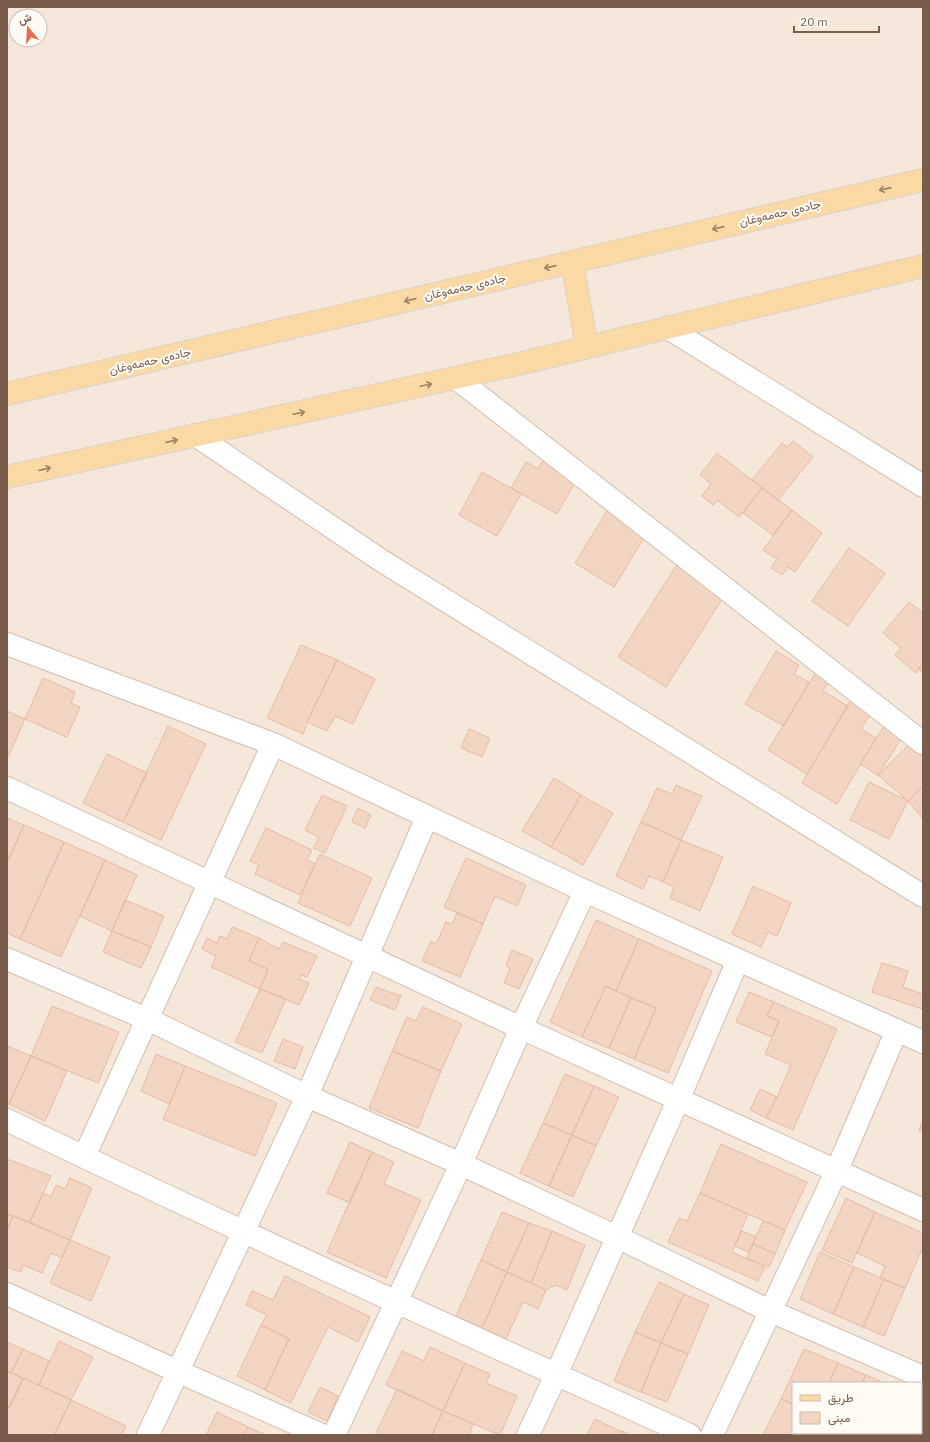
<svg xmlns="http://www.w3.org/2000/svg" width="930" height="1442" font-family="'IBM Plex Sans',Vazirmatn,sans-serif">
<style>
.residential{fill:#f5e8da;fill-rule:evenodd}
.building{fill:#f3d5c3;stroke:#e6bba3}
.lines{fill:none;stroke-linecap:round;stroke-linejoin:round}
.minor-casing{stroke:#d1beb0;stroke-width:24}
.major-casing{stroke:#dad1cd;stroke-width:24}
.minor{stroke:#fff;stroke-width:22}
.major{stroke:#fbd9a5;stroke-width:22}
.oneway{stroke:#a18267}
.labels{text-anchor:middle;stroke-width:4;stroke-linejoin:round;paint-order:stroke}
.street-label{font-size:12px;fill:#7a5c4d;stroke:#fffaf3}
</style>
<rect width="100%" height="100%" fill="#fdf6ec"/>
<path class="residential" d="M7 7H923V1435H7ZM16 16H40V40H16ZM793 1383H921V1433H793Z"/>
<path class="building" d="M793 441 813 457 778 500 752 480 782 443 787 447Z
M717 453 762 488 739 517 717 500 713 505 702 496 711 484 700 475Z
M543 460 577 479 557 514 511 488 526 462 538 469Z
M482 472 521 494 497 536 459 515Z
M762 488 792 510 773 535 743 513Z
M608 509 647 533 614 587 575 563Z
M792 510 822 533 795 572 788 567 782 575 771 568 777 559 763 550Z
M849 548 885 573 848 626 812 601Z
M678 563 726 593 666 687 618 657Z
M909 602 923 613V663L916 673 895 655 901 648 883 633Z
M301 645 337 660 307 722 303 734 267 718Z
M776 651 799 665 794 674 809 682 784 726 745 704Z
M337 660 375 679 353 724 335 716 327 731 307 722Z
M923 663V673L918 669Z
M819 667 833 675 823 691 848 706 807 774 768 750Z
M43 678 75 692 71 703 80 707 67 737 25 719Z
M853 696 874 708 861 729 876 738 837 804 802 783Z
M7 711 25 719 7 759Z
M885 725 903 736 878 775 860 764Z
M168 726 206 744 161 840 123 822Z
M469 729 490 738 482 757 461 748Z
M913 741 923 751V786L908 801 878 775Z
M107 754 147 773 123 822 83 803Z
M554 778 581 795 551 847 522 831Z
M869 782 908 801 889 839 850 820Z
M676 785 702 796 681 840 641 822 657 788 672 794Z
M923 786V819L908 801Z
M322 795 347 806 325 853 313 848 319 837 305 830Z
M581 795 613 813 583 865 551 847Z
M358 808 371 815 365 828 352 822Z
M7 818 24 825 7 863Z
M641 822 681 840 663 882 649 876 643 889 616 876Z
M24 825 64 842 20 939 7 933V862Z
M266 828 312 850 307 860 315 864 300 895 255 874 259 865 250 861Z
M681 840 723 857 700 911 670 898 674 887 663 882Z
M64 842 105 860 61 957 20 939Z
M320 854 372 878 350 926 298 903Z
M466 858 526 885 517 906 495 896 483 924 444 907Z
M105 860 137 875 112 931 80 916Z
M753 886 791 903 777 936 768 932 761 947 732 934Z
M125 900 164 916 151 947 112 931Z
M457 913 483 924 460 977 422 961 431 941 436 944 446 922 452 924Z
M596 920 639 939 616 991 606 986 582 1037 550 1022Z
M232 927 259 938 249 961 268 969 260 989 211 967 216 956 202 949 207 938 217 943 220 936 227 939Z
M112 931 151 947 141 968 103 952Z
M259 938 279 949 283 942 317 956 307 977 301 975 299 979 309 983 299 1005 260 989 268 969 249 961Z
M639 939 712 971 668 1073 634 1059 656 1008 616 991Z
M512 950 533 959 519 989 504 983 510 969 506 965Z
M882 963 908 971 903 987 923 994 922 1009 872 992Z
M606 986 631 998 609 1048 582 1037Z
M376 987 401 996 395 1010 370 1000Z
M260 989 286 999 262 1053 235 1042Z
M749 992 774 1002 767 1016 779 1021 772 1037 736 1022Z
M631 998 656 1008 634 1059 609 1048Z
M774 1002 837 1029 793 1130 766 1118 777 1097 791 1065 765 1054 779 1021 767 1016Z
M52 1006 119 1032 98 1083 31 1056Z
M423 1007 462 1024 441 1071 392 1051 407 1017 416 1021Z
M283 1039 303 1047 295 1069 274 1061Z
M7 1046 31 1056 9 1104H7Z
M392 1051 441 1071 418 1128 369 1108Z
M156 1054 185 1066 170 1104 141 1091Z
M31 1056 67 1071 45 1121 9 1104Z
M185 1066 277 1103 255 1156 163 1119Z
M565 1074 594 1086 572 1135 543 1123Z
M594 1086 619 1097 596 1146 572 1135Z
M760 1089 777 1097 766 1118 750 1110Z
M923 1120V1132L919 1130Z
M543 1123 572 1135 549 1186 520 1173Z
M572 1135 596 1146 573 1197 549 1186Z
M350 1142 372 1152 350 1203 327 1193Z
M721 1144 807 1182 785 1230 700 1193Z
M372 1152 394 1162 384 1184 421 1200 386 1278 327 1252Z
M7 1159 51 1176 30 1222 7 1214Z
M70 1178 92 1188 70 1240 30 1222 43 1193 51 1197 56 1185 65 1189Z
M700 1193 748 1214 732 1252 765 1267 758 1281 668 1242 679 1218 687 1221Z
M846 1198 875 1212 852 1263 822 1250Z
M502 1212 529 1223 507 1272 481 1260Z
M875 1212 923 1233V1247L905 1288 880 1278 885 1266 857 1253Z
M7 1214 13 1216 7 1230Z
M13 1216 70 1240 62 1258 51 1253 42 1273 23 1265 21 1272 7 1267V1230Z
M763 1221 785 1230 775 1254 753 1244Z
M529 1223 552 1231 531 1283 507 1272Z
M552 1231 585 1245 567 1290 555 1285 546 1290 531 1283Z
M742 1231 756 1237 749 1252 735 1246Z
M70 1240 110 1257 91 1301 50 1283Z
M753 1244 775 1254 769 1267 747 1258Z
M820 1252 854 1267 833 1314 800 1299Z
M481 1260 507 1272 482 1328 456 1316Z
M854 1267 884 1279 863 1327 833 1314Z
M507 1272 546 1290 538 1309 523 1302 506 1339 482 1328Z
M285 1276 370 1317 358 1342 328 1327 291 1403 265 1390 289 1339 261 1325 267 1315 246 1305 252 1291 273 1300Z
M884 1279 905 1288 884 1336 863 1327Z
M659 1282 684 1294 661 1343 635 1332Z
M684 1294 709 1305 688 1354 661 1343Z
M261 1325 289 1339 265 1390 237 1376Z
M635 1332 661 1343 641 1392 614 1381Z
M59 1341 93 1357 71 1400 39 1385Z
M7 1342 23 1349 11 1373 7 1371Z
M661 1343 688 1354 667 1402 641 1392Z
M430 1347 465 1363 443 1411 386 1385 402 1351 424 1361Z
M23 1349 49 1361 39 1385 11 1373Z
M804 1349 838 1363 829 1383H793V1404L781 1399Z
M465 1363 490 1374 486 1383 517 1396 500 1435 443 1411Z
M838 1363 866 1375 862 1383H829Z
M7 1371 23 1378 10 1408 7 1406Z
M866 1375 884 1383H862Z
M23 1378 71 1400 54 1435H7V1411Z
M320 1387 338 1396 327 1421 308 1412Z
M397 1389 443 1411 432 1435H375Z
M781 1399 793 1404V1433H806L805 1435H763Z
M71 1400 126 1426 121 1435H54Z
M443 1411 473 1424 469 1435H432Z
M217 1412 248 1427 244 1435H206Z
M595 1419 622 1432 620 1435H587Z
M248 1427 266 1435H244Z
M622 1431 630 1435H621Z
M806 1433H839L838 1435H805Z
M856 1433H875L874 1435H861Z"/>
<g class="lines">
<g class="minor-casing">
<path id="minor" d="M668 328 923 486
M456 378 923 743
M195 435 382 561 923 896
M7 644 273 744 585 891 738 960 923 1042
M7 788 521 1028 923 1210
M7 959 147 1019 307 1096 461 1164 617 1237 770 1311 923 1377
M7 1120C233 1229 462 1332 690 1435
M84 1157 273 744
M7 1294 177 1371 322 1435
M148 1435 307 1096 427 817
M334 1435 461 1164 521 1028 585 891
M528 1435 556 1375 679 1098 738 960
M712 1435 837 1170 897 1030
M898 1435 899 1433"/>
</g>
<g class="major-casing">
<path id="major" d="M572 262 587 347
M7 394 923 180
M7 477 518 364 923 266"/>
</g>
<use href="#minor" class="minor"/>
<use href="#major" class="major"/>
</g>
<defs><path id="oneway-shaft" d="M-6 0H5M1.5-3L5.5 0L1.5 3" fill="none" stroke-width="1.6" stroke-linecap="round" stroke-linejoin="round"/></defs>
<g class="oneway">
<use href="#oneway-shaft" transform="translate(885 189) rotate(167)"/>
<use href="#oneway-shaft" transform="translate(718 228) rotate(167)"/>
<use href="#oneway-shaft" transform="translate(550 267) rotate(167)"/>
<use href="#oneway-shaft" transform="translate(410 300) rotate(167)"/>
<use href="#oneway-shaft" transform="translate(426 385) rotate(-12)"/>
<use href="#oneway-shaft" transform="translate(299 413) rotate(-12)"/>
<use href="#oneway-shaft" transform="translate(172 441) rotate(-13)"/>
<use href="#oneway-shaft" transform="translate(45 469) rotate(-13)"/>
</g>
<g class="labels">
<g class="street-label">
<text transform="translate(780 213) rotate(-13)" y="4">جادەی حەمەوغان</text>
<text transform="translate(465 287) rotate(-13)" y="4">جادەی حەمەوغان</text>
<text transform="translate(150 361) rotate(-13)" y="4">جادەی حەمەوغان</text>
</g>
</g>
<rect width="930" height="1442" fill="none" stroke="#7a5c4d" stroke-width="16"/>
<rect x="792" y="1382" width="130" height="52" fill="#fffaf3" stroke="#cabbb1"/>
<rect x="800" y="1395" width="20" height="6" fill="#fbd9a5" stroke="#cabbb1"/>
<text x="828" y="1402" font-size="12" fill="#7a5c4d">طريق</text>
<rect x="800" y="1412" width="20" height="12" fill="#f3d5c3" stroke="#cabbb1"/>
<text x="828" y="1422" font-size="12" fill="#7a5c4d">مبنى</text>
<g transform="translate(28 28) rotate(342)"><circle r="19" fill="#fffaf3" stroke="#cabbb1"/>
<path d="M0-3L7 15L0 10L-7 15Z" fill="#e76f51"/>
<text y="-6" font-size="11" font-weight="bold" text-anchor="middle" fill="#7a5c4d">ش</text>
</g>
<path d="M794 26v6h85v-6" fill="none" stroke="#7a5c4d" stroke-width="2"/>
<text x="800" y="26" font-size="12" fill="#7a5c4d" stroke="#fffaf3" stroke-width="3" paint-order="stroke">20 m</text>
</svg>
